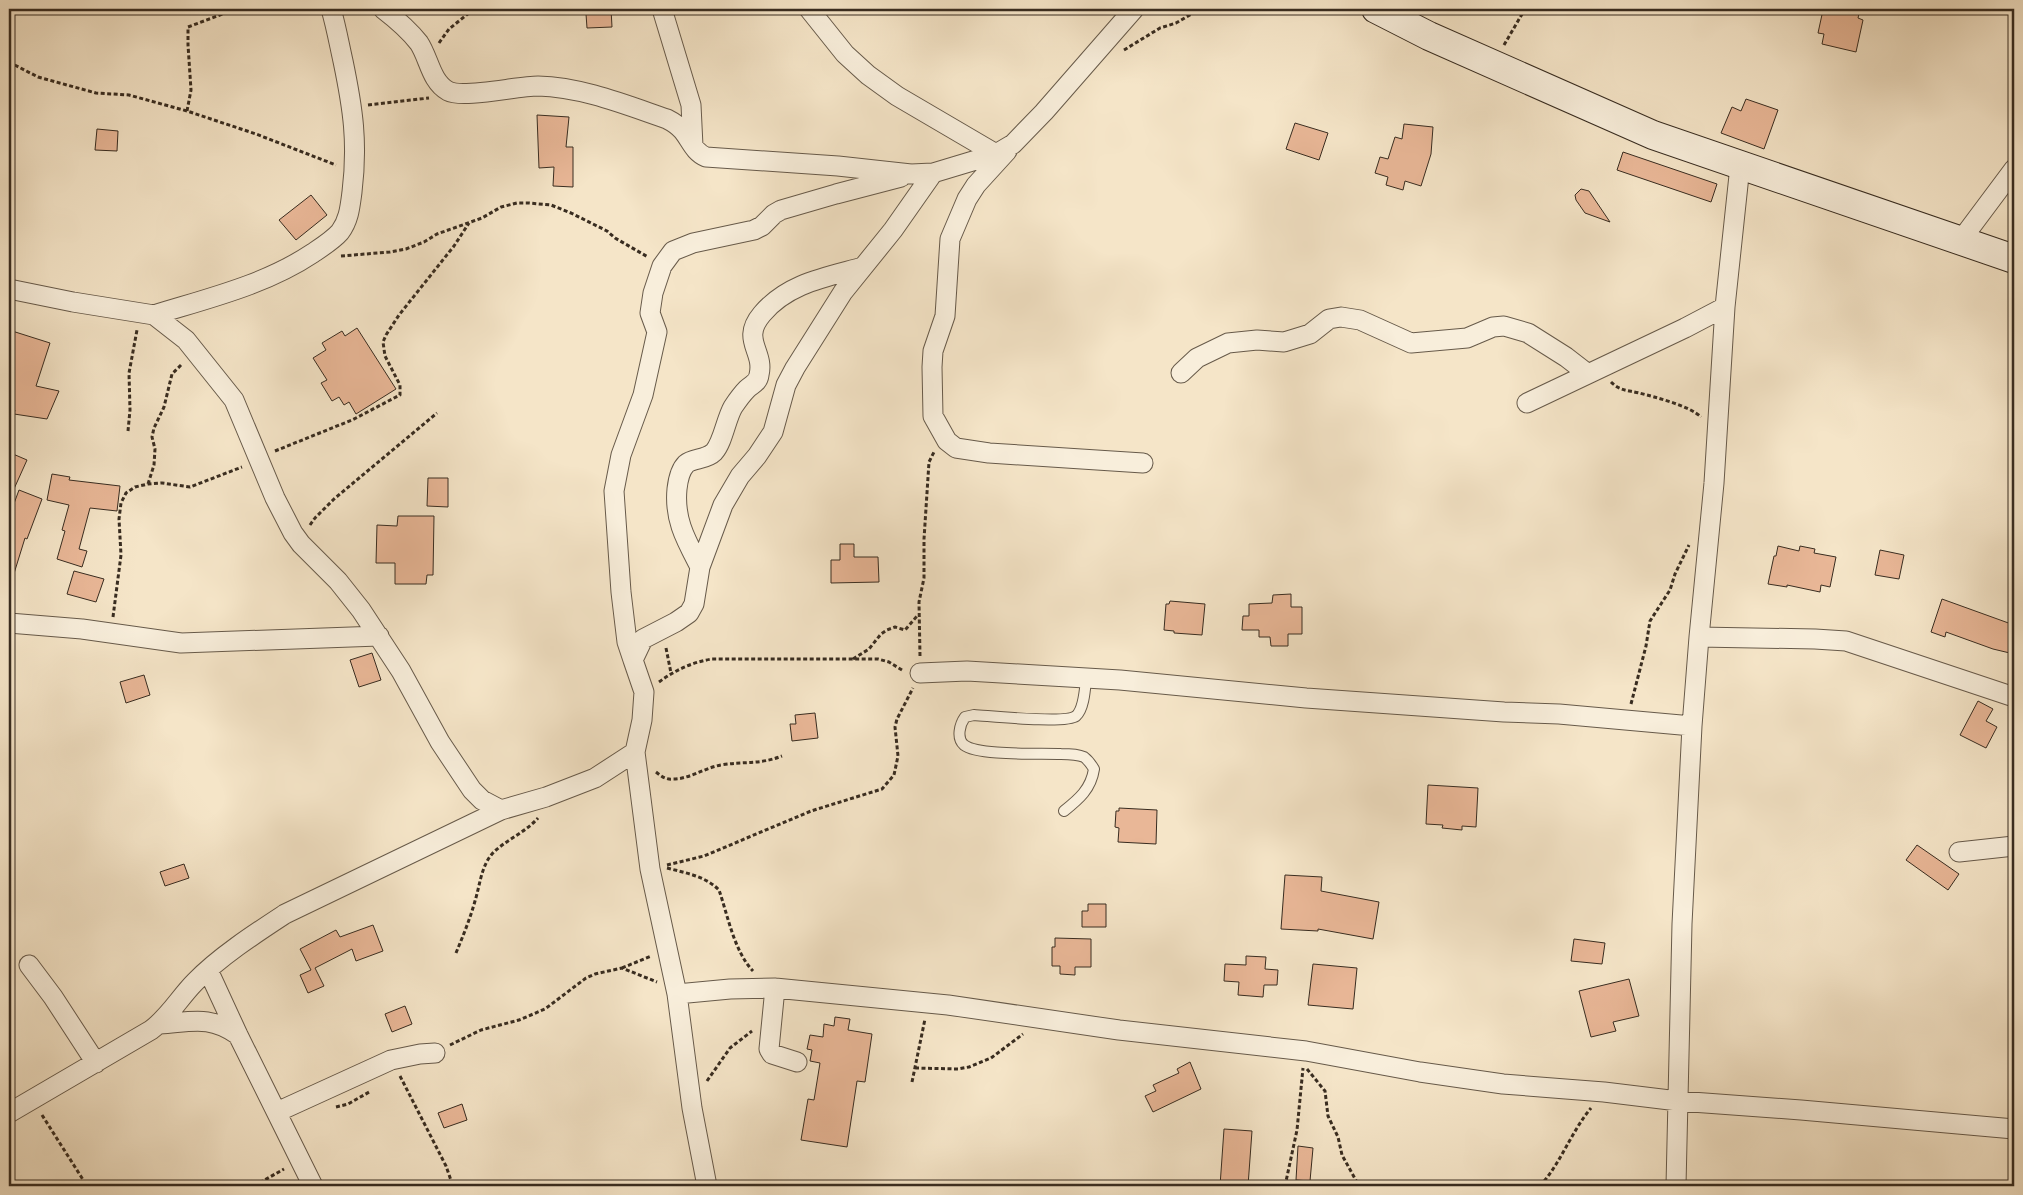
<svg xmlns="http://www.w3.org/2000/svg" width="2023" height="1195" font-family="Vollkorn,serif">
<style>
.building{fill:#e9b797;stroke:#382c20}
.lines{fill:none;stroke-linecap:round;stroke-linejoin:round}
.lane-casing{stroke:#675a4a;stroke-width:12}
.street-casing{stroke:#675a4a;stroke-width:21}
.secondary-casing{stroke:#382c20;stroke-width:30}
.path{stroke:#382c20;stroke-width:3;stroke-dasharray:4 2.5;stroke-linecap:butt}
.lane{stroke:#f8eedb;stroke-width:10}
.street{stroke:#f8eedb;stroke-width:19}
.secondary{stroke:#f8eedb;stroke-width:28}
</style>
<rect width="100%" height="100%" fill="#f5e5c8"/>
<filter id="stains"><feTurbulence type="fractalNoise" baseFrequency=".004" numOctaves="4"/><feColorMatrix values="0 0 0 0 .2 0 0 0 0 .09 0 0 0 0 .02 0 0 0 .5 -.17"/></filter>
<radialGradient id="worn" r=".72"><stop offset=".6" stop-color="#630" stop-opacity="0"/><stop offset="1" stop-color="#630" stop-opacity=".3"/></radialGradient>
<path class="building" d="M593 9H611L612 27 587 28 586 14 593 13Z
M1838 9H1860L1858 18 1863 20 1856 52 1822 44 1824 34 1818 33 1823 10 1838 13Z
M1746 99 1778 110 1764 149 1721 133 1732 107 1741 111Z
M537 115 569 117 566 147H573V187L553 186 554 167 539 168Z
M1295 123 1328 133 1319 160 1286 149Z
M1404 124 1433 127 1431 154 1421 186 1405 181 1403 190 1386 185 1388 177 1375 173 1380 157 1388 159 1395 137 1402 139Z
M97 129 118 131 117 151 95 150Z
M1623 152 1717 184 1711 202 1617 170Z
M1581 189 1589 191 1610 222 1585 213 1576 200 1575 195Z
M311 195 327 215 296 240 279 220Z
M357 328 396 389 356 414 349 402 344 405 339 397 332 401 321 383 327 380 313 358 326 350 322 343 342 331 345 336Z
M9 330 50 343 36 386 59 391 47 419 14 414 15 410 9 409 13 385 9 384Z
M13 454 27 460 9 500V464Z
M52 474 70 477 69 480 120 486 117 511 90 508 79 549 87 551 82 567 57 559 65 531 62 530 69 505 47 500Z
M428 478H448V507L427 506Z
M19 490 42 499 27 539 25 538 12 580 9 579V517Z
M398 516H434L433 575H427L426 584H395V563H376L377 525 397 526Z
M840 544H854V557H878L879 582 831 583V560H840Z
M1778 546 1799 551 1800 546 1815 549 1814 553 1836 557 1830 587 1821 585 1820 592 1787 585V587L1768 584 1774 556H1776Z
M1880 550 1904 555 1899 579 1875 575Z
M74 571 104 579 96 602 67 594Z
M1291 594V607H1302V634H1288V646H1271L1270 637H1259V630H1242L1243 616H1249V604L1272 603 1273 595Z
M1942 599 2014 625V654L1993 649 1946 632 1945 637 1931 632Z
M1170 601 1205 604 1202 635 1174 633V631L1164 630 1166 604H1169Z
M372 653 381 680 359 687 350 660Z
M144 675 150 695 126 703 120 682Z
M1978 701 1993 709 1986 721 1997 727 1986 748 1960 735Z
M815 713 818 738 792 741 790 724H796L795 715Z
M1428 785 1478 788 1476 827 1462 826V830L1442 828 1443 825 1426 824Z
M1119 808 1157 810 1156 844 1118 842 1119 828 1115 827 1116 811H1119Z
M1917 845 1959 874 1948 890 1906 860Z
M184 864 189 878 165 886 160 872Z
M1285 875 1322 877 1321 891 1379 902 1373 939 1318 929V931L1281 929Z
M1088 904H1106V927H1082V911H1088Z
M373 925 383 951 356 961 352 949 315 968 324 986 308 993 300 975 311 970 300 949 336 930 340 937Z
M1055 938 1091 939V967H1075V975L1060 974V966H1052V947H1055Z
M1574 939 1605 943 1602 964 1571 961Z
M1246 956 1266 957 1265 969 1278 970 1277 985H1264L1263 997 1238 995 1239 982 1224 981 1225 964 1246 965Z
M1313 964 1357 968 1353 1009 1308 1005Z
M1629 979 1639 1016 1613 1022 1616 1031 1591 1037 1579 991Z
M405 1006 412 1024 392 1032 385 1014Z
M835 1017 850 1019 848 1030 872 1034 865 1082 857 1081 847 1147 801 1140 808 1099 814 1100 820 1063 810 1061 812 1050 807 1049 810 1035 823 1037 824 1024 834 1026Z
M1190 1062 1201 1089 1153 1112 1145 1096 1156 1091 1153 1085 1179 1073 1177 1069Z
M462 1104 467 1120 444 1128 438 1113Z
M1224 1129 1252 1131 1248 1186H1220Z
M1298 1146 1313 1148 1310 1181 1296 1180Z"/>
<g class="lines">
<g class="lane-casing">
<path id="lane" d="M1064 811C1079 799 1091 789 1094 769 1091 764 1088 760 1084 757 1077 754 1068 754 1061 754 1041 753 978 756 964 745 956 738 960 724 965 717L974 715C991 716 1066 724 1076 716 1084 709 1085 689 1086 679"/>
</g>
<g class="street-casing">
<path id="street" d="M383 9C396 19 409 30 419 43 429 58 431 82 448 91 463 99 517 86 538 86 582 87 626 105 667 119 673 122 678 125 683 131 691 141 694 152 706 157L838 166 911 174 933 173 996 154 1013 144 1044 112 1134 9
M662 9 691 105 693 146
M809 9 845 54 868 75 897 96 996 154
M1007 151 976 185 967 199 950 239 945 316 933 351 932 367 933 416 947 441 956 448 989 453 1143 463
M1961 240 2014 169
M9 289 73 302 154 315 186 340 234 400 275 498 293 533 301 544 338 581 361 610 401 671 440 742 472 790 482 800 501 810
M154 315C209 298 265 285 313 253 322 247 333 240 340 232 349 220 350 207 352 192 358 143 353 109 343 61 339 43 336 26 331 9
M1181 373 1197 358 1228 343 1257 340 1284 342 1310 334 1329 319 1341 317 1360 320 1411 343 1467 338 1493 327 1504 326 1528 333 1566 357 1588 374
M1527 403 1685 328 1725 307
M700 567C686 540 674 520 677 489 678 480 680 470 686 464 693 458 706 460 714 452 723 442 726 419 733 407 737 401 742 394 747 389 752 384 758 383 759 375 765 351 740 340 762 314 788 283 827 277 863 267
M9 623 82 629 181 643 379 636
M1699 637 1815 639 1846 641 2014 697
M633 660 627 642 621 592 614 491 621 455 643 395 657 332 650 313 653 293 662 266 673 251 693 243 754 230 762 226 774 214 781 210 836 194 901 177
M920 673 967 671 1120 680 1306 698 1504 712 1559 714 1692 726
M1959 852 2014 846
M29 965 53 997 96 1063
M208 970 238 1035 313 1186
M775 988 769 1049 772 1054 797 1062
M677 994 730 989 775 988 948 1005 1119 1030 1306 1051 1420 1072 1503 1084 1604 1092 1678 1101 1801 1110 2014 1129
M160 1024C192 1022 210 1015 238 1035
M277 1112 391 1060 420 1054 435 1053
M9 1113 151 1030C169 1017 180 997 195 982 219 957 256 933 285 914L501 810 546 797 595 778 635 752
M707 1186 692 1108 677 994 650 869 635 752 642 720 644 692 633 660 643 639 676 622 689 613 694 604 700 567 723 505 740 476 757 456 773 432 786 385 795 368 843 292 893 230 933 173
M1676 1186 1682 924 1692 726 1699 637 1714 483 1725 307 1740 166"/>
</g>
<g class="secondary-casing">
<path id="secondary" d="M1376 9 1429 36 1653 135 2014 259"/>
</g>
<path class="path" d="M439 43 449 29 474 9
M1504 45 1525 9
M1124 50 1160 28 1176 23 1200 9
M9 62 38 77 96 93 129 95 187 111 256 134 336 165
M368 105 429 98
M187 111 191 90 188 45V27L236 9
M341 256 390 252 406 249 424 242 437 234 482 218 501 207 517 203H529L551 205 571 213 607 231 615 238 648 257
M1611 382C1620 391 1627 390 1639 393 1655 397 1690 406 1701 417
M128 431 130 410 129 373 137 330
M275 451 352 420 400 395V385L385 356 383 342 386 335 399 315 454 246 469 223
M148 484 154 465 155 449 152 437 154 428 164 407 172 374 182 364
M310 525 315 518 334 499 437 413
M113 617 121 555 119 519 121 503 126 493 135 487 148 484 162 483 190 487 242 467
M666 648 671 673
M920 656 919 602 924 578V539L929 462 934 452
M853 659 869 649 881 634 887 630 895 627 905 630 918 615
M659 682C675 670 693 662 712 659H878L889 662 902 670
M1631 704 1646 646 1650 621 1670 590 1675 574 1689 545
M656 772C661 776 666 780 673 779 690 779 704 768 721 765 744 761 759 765 782 756
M667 865 704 856 811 811 882 789 894 775 898 756 895 727 897 719 913 688
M667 868C686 873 705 876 719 890 728 916 734 951 753 971
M456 953C463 936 470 919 475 901 480 885 481 867 492 854 505 840 525 833 538 818
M622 968 651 956
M450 1045 481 1030 519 1020 545 1009 586 978 595 974 622 968 657 982
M915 1068 958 1069 969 1067 991 1058 1023 1034
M1307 1069 1325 1091 1328 1116 1338 1137 1342 1155 1359 1186
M400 1076 446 1166 453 1186
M707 1081 730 1048 752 1031
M912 1082 925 1019
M336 1107 348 1104 371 1091
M42 1115 87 1186
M254 1186 284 1169
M1285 1186 1297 1130 1303 1068
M1540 1186C1561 1163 1571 1132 1591 1108"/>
<use href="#lane" class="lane"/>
<use href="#street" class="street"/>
<use href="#secondary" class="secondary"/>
</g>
<rect width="2023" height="1195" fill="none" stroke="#f5e5c8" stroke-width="30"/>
<rect x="10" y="10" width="2003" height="1175" fill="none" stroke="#382c20" stroke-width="2.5"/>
<rect x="15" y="15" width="1993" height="1165" fill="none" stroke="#382c20"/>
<rect width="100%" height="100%" filter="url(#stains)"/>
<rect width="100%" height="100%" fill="url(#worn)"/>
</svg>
